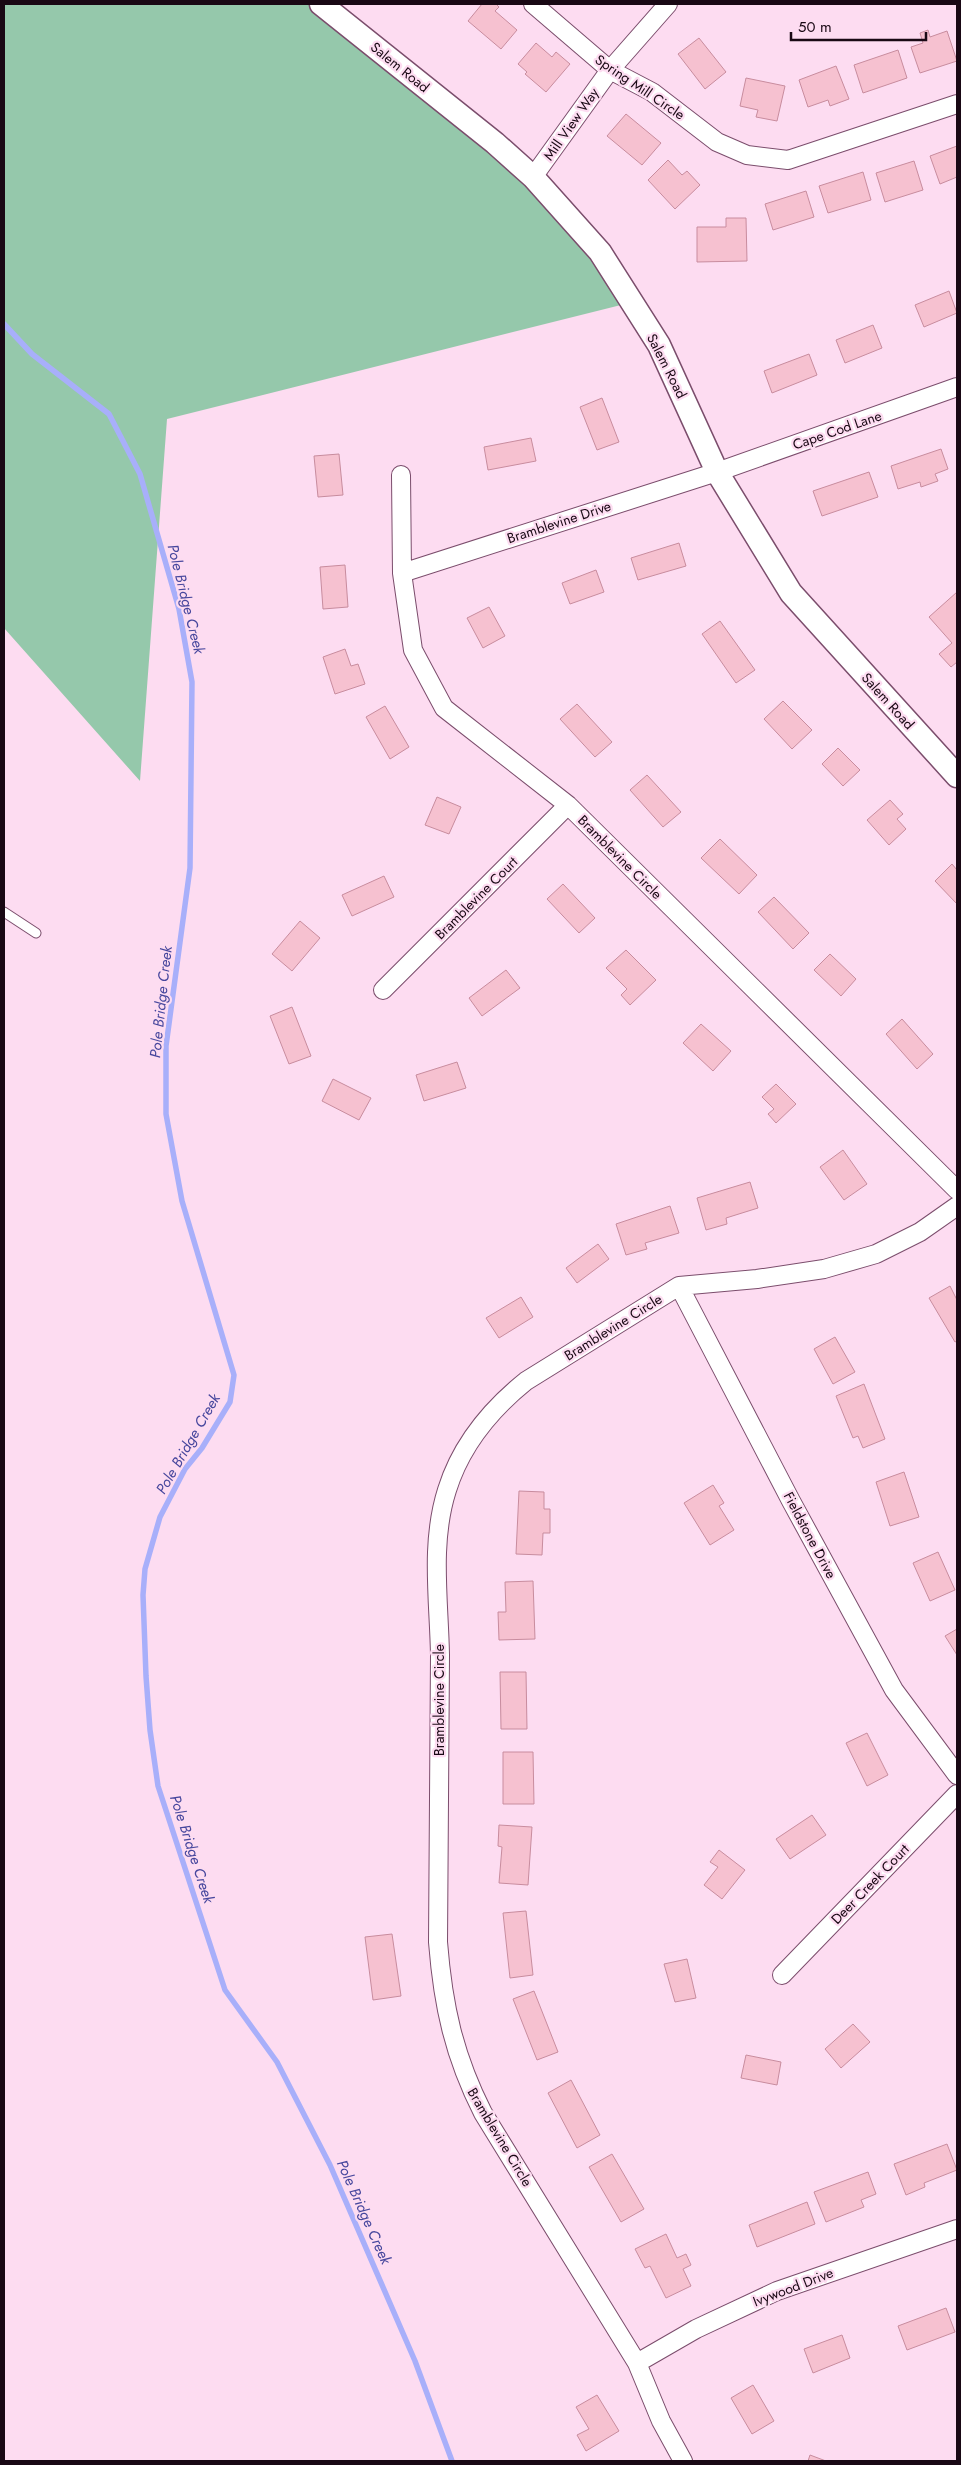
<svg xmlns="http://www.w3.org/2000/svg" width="961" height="2465" font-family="Jost,sans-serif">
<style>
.green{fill:#95c8ab}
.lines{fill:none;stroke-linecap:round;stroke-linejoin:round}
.stream{stroke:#a8affa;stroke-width:5.5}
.building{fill:#f6c1d0;stroke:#c88c9e}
.service-casing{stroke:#7b4d6c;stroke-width:11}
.minor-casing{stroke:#7b4d6c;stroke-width:20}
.tertiary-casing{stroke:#7b4d6c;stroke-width:25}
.service{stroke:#fff;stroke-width:9}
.minor{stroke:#fff;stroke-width:18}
.tertiary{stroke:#fff;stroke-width:22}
.labels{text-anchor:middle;stroke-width:4.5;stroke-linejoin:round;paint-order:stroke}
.street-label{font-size:14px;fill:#190814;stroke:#fddcf1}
.water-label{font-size:15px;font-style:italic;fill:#47479d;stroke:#fddcf1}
</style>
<rect width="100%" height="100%" fill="#fddcf1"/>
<path class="green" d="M4 4H314L552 200 621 305 167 419 140 781 4 628Z"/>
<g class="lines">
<path class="stream" d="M4 324 32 354 109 414 140 474 179 609 192 682 190 868 166 1046V1114L182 1201 234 1375 230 1402 202 1448 185 1469 160 1517 145 1569 143 1595 146 1676 150 1730 158 1786 225 1990 277 2062 330 2165 415 2361 452 2461"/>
</g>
<path class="building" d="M482 4H496L499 7 495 11 517 30 501 49 468 21Z
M928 30 930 37 947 31 957 61 920 73 911 47 923 43 920 33Z
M699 38 726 72 705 89 678 54Z
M536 43 552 57 556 52 570 64 546 92 525 74 527 72 518 64Z
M898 50 907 78 863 93 854 65Z
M836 66 849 99 830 106 828 100 808 107 799 80Z
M746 78 785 86 777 121 756 117 758 110 740 106Z
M626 114 661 143 642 165 607 136Z
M957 146V177L940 184 930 156Z
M668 160 682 175 687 171 700 185 675 209 648 180Z
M914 161 923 190 885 202 876 173Z
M863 172 871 200 828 213 819 186Z
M806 191 814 217 773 230 765 204Z
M726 218H746L747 261 697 262V227H726Z
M949 291 957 313 924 327 915 305Z
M873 325 882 348 845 363 836 340Z
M809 354 817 375 772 393 764 371Z
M602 398 619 442 597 450 580 407Z
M531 438 536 461 488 470 484 447Z
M941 449 948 469 935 474 938 481 921 487 920 482 898 489 891 466Z
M339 454 343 495 318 497 314 456Z
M869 472 878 497 822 516 813 491Z
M679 543 686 566 638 580 631 558Z
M345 565 348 607 323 609 320 567Z
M596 570 604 592 570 604 562 583Z
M957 592V662L951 667 939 654 952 643 929 617Z
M489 607 505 636 483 648 467 618Z
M720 621 755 670 736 683 702 634Z
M345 649 351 666 358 664 365 684 335 694 323 657Z
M783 701 812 730 792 749 764 719Z
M577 704 612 742 595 757 560 719Z
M385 706 409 747 390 759 366 717Z
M838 748 860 770 843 786 822 764Z
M647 775 681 812 663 827 630 790Z
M437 797 461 807 449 834 425 825Z
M890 800 903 814 897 819 906 829 889 845 867 820Z
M720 839 757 875 739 894 701 858Z
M952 864 957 870V904L935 881Z
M384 876 394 897 352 916 342 895Z
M563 884 595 918 579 933 547 899Z
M774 897 809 933 793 949 758 912Z
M300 921 320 938 292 971 272 954Z
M626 950 656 980 630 1005 621 995 627 989 606 968Z
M830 954 856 979 841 996 814 970Z
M506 970 520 988 482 1016 469 998Z
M292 1007 311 1056 289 1064 270 1016Z
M902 1019 933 1054 917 1069 886 1034Z
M701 1024 731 1051 713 1071 683 1043Z
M457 1062 466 1088 424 1101 416 1075Z
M333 1079 371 1098 359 1120 322 1101Z
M776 1084 796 1104 776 1123 768 1114 774 1109 762 1097Z
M843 1150 867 1184 844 1200 820 1167Z
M750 1182 758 1208 726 1218 727 1224 706 1230 697 1198Z
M670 1206 679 1233 645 1243 647 1249 626 1255 616 1224Z
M598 1244 609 1259 577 1283 566 1268Z
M950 1286 957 1300V1341L955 1342 929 1298Z
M521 1297 533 1317 499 1338 486 1318Z
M835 1337 855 1372 833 1384 814 1349Z
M864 1384 885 1439 863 1448 858 1436 853 1438 836 1396Z
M904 1472 919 1517 890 1526 876 1482Z
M713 1485 724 1503 719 1506 734 1530 710 1545 684 1503Z
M519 1491 544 1492V1509H550V1533H543L542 1555 516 1554Z
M938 1552 955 1590 930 1601 913 1563Z
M533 1581 535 1639 499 1640 498 1612H506L505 1582Z
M957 1629V1655L945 1636Z
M500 1672H526L527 1729H501Z
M867 1733 888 1775 867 1786 846 1743Z
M503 1752H533L534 1804H503Z
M812 1815 826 1835 790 1859 776 1839Z
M499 1825 532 1827 528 1885 499 1883 502 1847 498 1846Z
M719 1850 745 1870 722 1899 704 1885 718 1867 710 1862Z
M526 1911 533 1975 510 1978 503 1913Z
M392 1934 401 1996 373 2000 365 1937Z
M687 1959 696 1998 675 2002 664 1964Z
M534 1991 558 2052 537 2060 513 1999Z
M853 2024 870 2042 841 2068 825 2049Z
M746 2055 781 2062 777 2085 741 2078Z
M571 2080 600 2135 577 2148 548 2093Z
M947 2144 957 2170 924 2183 925 2187 906 2195 894 2164Z
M612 2154 644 2209 621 2222 589 2167Z
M868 2172 876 2194 861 2200 864 2207 826 2222 814 2192Z
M807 2202 815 2224 757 2247 749 2225Z
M666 2234 677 2258 686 2254 691 2265 683 2269 691 2286 666 2298 650 2266 645 2268 635 2249Z
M946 2308 955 2332 907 2350 898 2326Z
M842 2335 850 2358 813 2373 804 2349Z
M753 2385 774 2421 752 2434 731 2398Z
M597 2395 619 2431 586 2451 577 2435 589 2429 576 2407Z
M810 2455 826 2461H808Z"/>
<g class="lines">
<g class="service-casing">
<path id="service" d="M4 912 36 933"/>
</g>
<g class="minor-casing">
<path id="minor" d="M533 4 610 70 652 92 717 142 747 155 788 160 957 104
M533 177 610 70 668 4
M401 475 402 573 413 650 444 708 568 805 957 1190
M402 573 717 472 957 387
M383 990 568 805
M679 1286 791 1501 894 1690 957 1775
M782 1975 957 1794
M637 2363 696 2329 777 2291 957 2229
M683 2461 661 2421 637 2363 483 2113C454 2056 443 2006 438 1942 439 1846 440 1750 440 1655 439 1600 430 1543 447 1490 461 1445 490 1410 526 1381L679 1286 757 1279 824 1269 876 1254 920 1232 957 1206"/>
</g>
<g class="tertiary-casing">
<path id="tertiary" d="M321 4 495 143 533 177 600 252 659 345 717 472 791 593 957 776"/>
</g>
<use href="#service" class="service"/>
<use href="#minor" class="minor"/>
<use href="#tertiary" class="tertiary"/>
</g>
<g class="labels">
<g class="street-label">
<text transform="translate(400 67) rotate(39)" y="5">Salem Road</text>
<text transform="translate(640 87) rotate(34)" y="5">Spring Mill Circle</text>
<text transform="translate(571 124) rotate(-55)" y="5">Mill View Way</text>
<text transform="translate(667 366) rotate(63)" y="5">Salem Road</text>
<text transform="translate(837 430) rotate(-19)" y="5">Cape Cod Lane</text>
<text transform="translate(559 522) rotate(-18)" y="5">Bramblevine Drive</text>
<text transform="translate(888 701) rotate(48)" y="5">Salem Road</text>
<text transform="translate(620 857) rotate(45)" y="5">Bramblevine Circle</text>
<text transform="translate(476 898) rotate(-45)" y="5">Bramblevine Court</text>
<text transform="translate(613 1327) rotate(-32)" y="5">Bramblevine Circle</text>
<text transform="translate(810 1535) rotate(62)" y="5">Fieldstone Drive</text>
<text transform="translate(439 1700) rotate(-90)" y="5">Bramblevine Circle</text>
<text transform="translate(870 1884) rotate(-46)" y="5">Deer Creek Court</text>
<text transform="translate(500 2137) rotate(59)" y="5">Bramblevine Circle</text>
<text transform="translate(793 2287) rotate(-21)" y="5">Ivywood Drive</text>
</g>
<g class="water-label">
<text transform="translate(186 599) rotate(76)" y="5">Pole Bridge Creek</text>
<text transform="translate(161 1002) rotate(-84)" y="5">Pole Bridge Creek</text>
<text transform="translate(188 1444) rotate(-60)" y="5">Pole Bridge Creek</text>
<text transform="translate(192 1849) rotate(72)" y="5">Pole Bridge Creek</text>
<text transform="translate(364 2212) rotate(66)" y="5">Pole Bridge Creek</text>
</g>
</g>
<rect width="961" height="2465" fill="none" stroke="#190814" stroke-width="10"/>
<path d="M791 32v8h135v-8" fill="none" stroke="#190814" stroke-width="2.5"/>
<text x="798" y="32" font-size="15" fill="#190814" stroke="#fddcf1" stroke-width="4" paint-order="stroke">50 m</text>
</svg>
